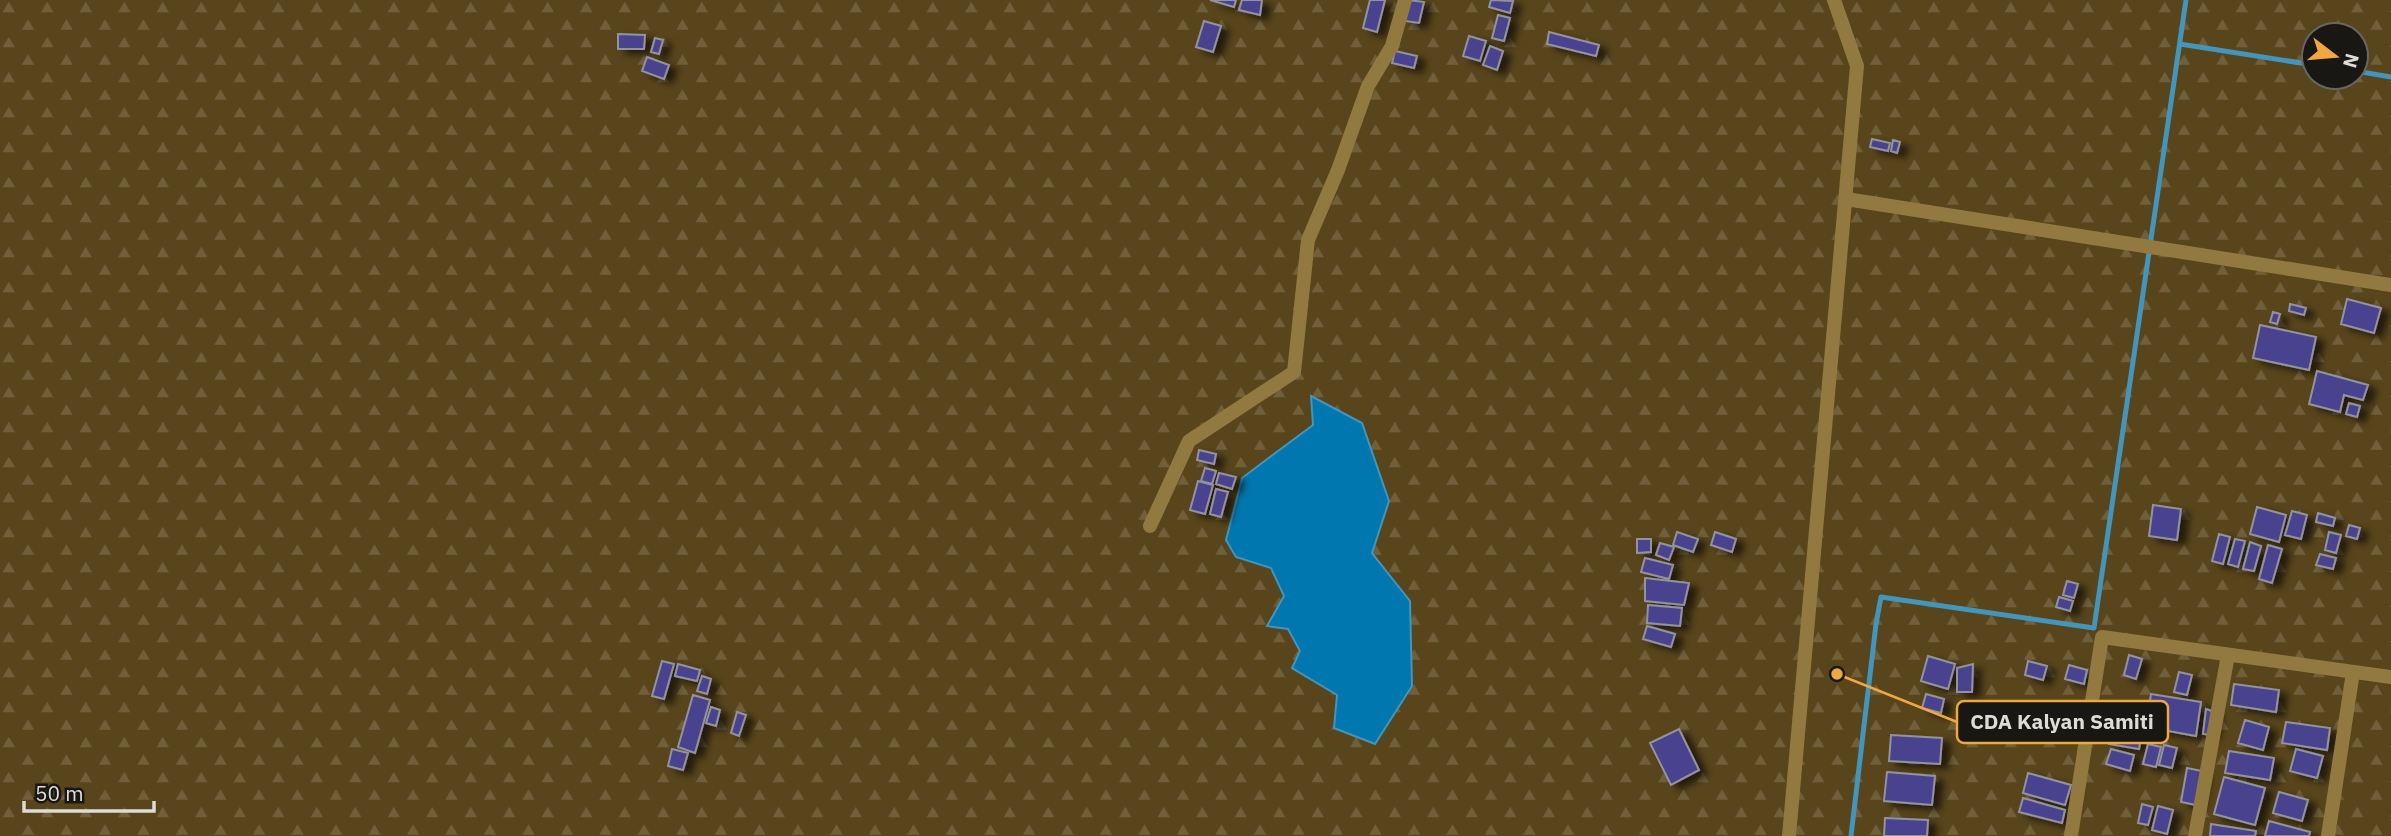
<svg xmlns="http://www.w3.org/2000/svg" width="2391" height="836" font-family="'IBM Plex Sans',sans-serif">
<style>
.forest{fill:url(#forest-firs);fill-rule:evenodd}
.water{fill:#0077af;stroke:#4395bb;stroke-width:2}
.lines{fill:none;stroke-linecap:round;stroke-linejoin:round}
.stream{stroke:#4395bb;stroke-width:5}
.building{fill:#48428f;stroke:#93939d;stroke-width:2;filter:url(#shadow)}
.street{stroke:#92793f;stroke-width:14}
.leader{fill:none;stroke:#efa73e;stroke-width:2.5}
.callout-dot{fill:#efa73e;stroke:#191714;stroke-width:2.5}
.callout{fill:#191714;stroke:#efa73e;stroke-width:2.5}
.callout-label{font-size:21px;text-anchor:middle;font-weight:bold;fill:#dedcd7}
</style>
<defs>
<pattern id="forest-firs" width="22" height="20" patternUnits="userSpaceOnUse" patternTransform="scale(1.75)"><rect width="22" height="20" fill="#58451b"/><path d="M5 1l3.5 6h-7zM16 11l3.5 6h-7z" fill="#705f3b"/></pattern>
<filter id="shadow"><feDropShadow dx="8" dy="4.5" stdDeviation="3.5" flood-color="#0009"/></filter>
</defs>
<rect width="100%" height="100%" fill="#332f27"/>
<path class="forest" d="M0 0H2391V836H0ZM2314 35H2356V77H2314Z"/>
<path class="water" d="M1311 396 1362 423 1389 501 1372 553 1410 601 1412 686 1375 744 1334 728 1337 695 1292 668 1300 651 1288 629 1267 626 1284 596 1271 568 1236 557 1226 540 1242 478 1313 425Z"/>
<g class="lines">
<path class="stream" d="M2180 44 2314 65
M2356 71 2391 77
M1851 836 1876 624 1881 597 2094 628 2186 0"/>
</g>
<path class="building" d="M1210 0H1236L1234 7Z
M1242 0H1262L1260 15 1239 10Z
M1370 0H1385L1377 32 1363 28Z
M1409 0 1424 2 1419 23 1405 21Z
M1491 0 1513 1 1510 13 1489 7Z
M1498 15 1510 18 1504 41 1492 38Z
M1204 21 1221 26 1213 52 1196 47Z
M1549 32 1599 45 1596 56 1547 44Z
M618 34 645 35 644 49H618Z
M1469 36 1486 41 1480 61 1463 56Z
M655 38 663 40 659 54 651 52Z
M1490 46 1503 51 1497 70 1483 65Z
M1395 51 1417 56 1414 68 1392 63Z
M647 57 669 65 664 79 642 71Z
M1872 139 1890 143 1888 151 1870 147Z
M1893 140 1900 142 1897 153 1891 151Z
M2347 299 2381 308 2374 333 2341 324Z
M2290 304 2306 308 2304 315 2289 311Z
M2273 312 2280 314 2277 324 2270 322Z
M2260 325 2316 337 2309 370 2253 358Z
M2317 371 2368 385 2363 400 2344 395 2340 412 2309 404Z
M2349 403 2360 406 2357 417 2346 414Z
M1199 450 1216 454 1214 464 1197 460Z
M1205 468 1216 471 1212 484 1201 481Z
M1219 473 1236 477 1232 489 1216 484Z
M1198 481 1213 485 1205 514 1190 510Z
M1216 489 1228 492 1221 517 1210 514Z
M2153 505 2181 509 2177 540 2149 536Z
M2257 507 2286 515 2279 542 2250 534Z
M2292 511 2307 515 2301 539 2285 535Z
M2318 513 2335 518 2333 526 2316 522Z
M2349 525 2360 528 2357 539 2346 536Z
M1677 532 1698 539 1693 552 1673 545Z
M1715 532 1736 539 1732 552 1711 545Z
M2329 532 2341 535 2336 553 2325 550Z
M2219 534 2230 537 2223 564 2212 561Z
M1637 539H1651V552L1637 553Z
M2235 539 2245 541 2238 567 2228 564Z
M2250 542 2261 546 2254 571 2243 569Z
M1660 543 1674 547 1669 560 1656 555Z
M2268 545 2282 549 2272 583 2259 579Z
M2320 554 2336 558 2333 569 2316 565Z
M1645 558 1673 565 1669 579 1641 572Z
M1645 578 1689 583 1684 605 1645 601Z
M2067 581 2078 584 2074 598 2063 595Z
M2059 597 2073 601 2070 611 2056 607Z
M1648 605 1682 608 1680 626 1647 623Z
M1647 626 1675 634 1671 647 1643 639Z
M2129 655 2142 659 2136 679 2124 675Z
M1928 656 1955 664 1948 689 1921 681Z
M662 661 674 664 664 699 652 696Z
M2028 661 2047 666 2043 680 2025 675Z
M678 664 700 670 697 681 675 676Z
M1973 664 1972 692H1957V668Z
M2069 665 2087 670 2084 684 2065 679Z
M2179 672 2192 675 2187 695 2174 692Z
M702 676 711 679 707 694 697 691Z
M2234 684 2279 690 2276 712 2231 705Z
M1926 694 1944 699 1941 713 1922 708Z
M2151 694 2201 702 2196 736 2146 727Z
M693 695 710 700 695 753 678 747Z
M711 707 720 710 716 726 706 723Z
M2206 709 2215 712 2211 735 2203 734Z
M737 712 746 715 739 736 731 733Z
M2245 720 2269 727 2263 750 2238 743Z
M2286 722 2330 728 2327 750 2282 743Z
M2111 727 2142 732 2139 749 2109 744Z
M1679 729 1699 770 1671 785 1650 743Z
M1891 735 1942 738 1940 764 1889 761Z
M2148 744 2161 747 2156 767 2143 764Z
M2164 745 2177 748 2172 768 2159 765Z
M672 749 688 753 683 770 668 766Z
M2111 749 2134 755 2130 771 2106 764Z
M2296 749 2323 756 2317 778 2290 771Z
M2229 751 2274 758 2270 780 2225 773Z
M2187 768 2202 771 2196 805 2181 802Z
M1887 772 1935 776 1932 805 1884 801Z
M2028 773 2071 785 2065 805 2023 793Z
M2224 777 2265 788 2255 825 2214 814Z
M2279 792 2308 800 2302 821 2273 813Z
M2023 798 2065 810 2062 823 2019 812Z
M2142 804 2153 807 2148 825 2138 823Z
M2158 806 2173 810 2167 834 2152 830Z
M1885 818 1928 820 1927 836H1884Z
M2269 821 2310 832 2309 836H2265Z
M2211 824 2256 831 2255 836H2210Z"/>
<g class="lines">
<path class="street" d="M1846 199 2391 285
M1150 526 1189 441 1294 372 1308 240 1338 170 1368 86 1392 46 1405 0
M1789 836 1857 66 1834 0
M2071 836 2102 637 2391 677
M2195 836 2228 655
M2328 836 2353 672"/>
</g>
<path class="leader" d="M1837 674L1957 722"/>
<circle class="callout-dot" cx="1837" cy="674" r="7"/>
<rect class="callout" x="1957" y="701" width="211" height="42" rx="7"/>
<g class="callout-label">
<text x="2062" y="729">CDA Kalyan Samiti</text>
</g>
<g transform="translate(2335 56) rotate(106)"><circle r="33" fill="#191714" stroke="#686662" stroke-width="2"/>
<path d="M0-5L12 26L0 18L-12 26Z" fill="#efa73e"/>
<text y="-10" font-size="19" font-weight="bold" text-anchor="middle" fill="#dedcd7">N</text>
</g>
<path d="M24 801v10h130v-10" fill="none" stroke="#dedcd7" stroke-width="3.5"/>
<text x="35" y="801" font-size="21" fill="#dedcd7" stroke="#191714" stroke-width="5" paint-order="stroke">50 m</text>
</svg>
